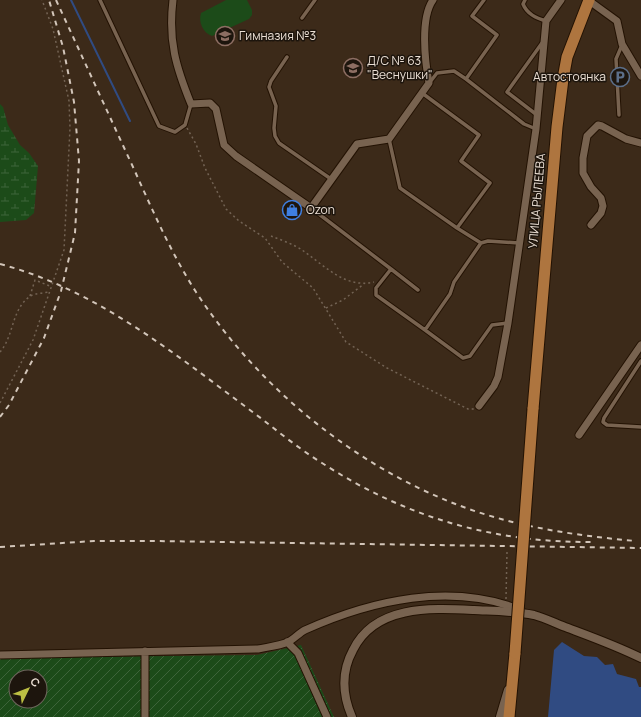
<svg xmlns="http://www.w3.org/2000/svg" width="641" height="717" font-family="Manrope,sans-serif">
<style>
.wetland{fill:url(#wetland-marsh)}
.garden{fill:url(#garden-furrows);fill-rule:evenodd}
.pitch{fill:#1c4b19}
.water{fill:#304b82}
.lines{fill:none;stroke-linecap:round;stroke-linejoin:round}
.stream{stroke:#304b82;stroke-width:2}
.service-casing{stroke:#231203;stroke-width:5.5}
.minor-casing{stroke:#231203;stroke-width:9}
.tertiary-casing{stroke:#231203;stroke-width:10}
.primary-casing{stroke:#231203;stroke-width:13}
.path{stroke:#736354;stroke-width:1.5;stroke-dasharray:2 3;stroke-linecap:butt}
.service{stroke:#786350;stroke-width:3.5}
.minor{stroke:#786350;stroke-width:7}
.tertiary{stroke:#786350;stroke-width:8}
.primary{stroke:#ae753f;stroke-width:11}
.rail{stroke:#d2c5b9;stroke-width:2;stroke-dasharray:5 5;stroke-linecap:butt}
.primary-bridge-casing{stroke:#231203;stroke-width:13;stroke-linecap:butt}
.primary-bridge{stroke:#ae753f;stroke-width:11}
.labels{text-anchor:middle;stroke-width:3;stroke-linejoin:round;paint-order:stroke}
.poi-label{font-size:12px;fill:#ebdfd4;stroke:#1d150d;text-anchor:start}
.street-label{font-size:12px;fill:#ebdfd4;stroke:#1d150d}
</style>
<defs>
<pattern id="wetland-marsh" width="20" height="14" patternUnits="userSpaceOnUse"><rect width="20" height="14" fill="#1c4b19"/><path d="M1 5h8M5 5V1M11 12h8M15 12V8" fill="none" stroke="#3d643a"/></pattern>
<pattern id="garden-furrows" width="10" height="10" patternUnits="userSpaceOnUse"><rect width="10" height="10" fill="#1c4b19"/><path d="M-1 1l2-2M0 10L10 0M9 11l2-2" fill="none" stroke="#3d643a"/></pattern>
</defs>
<rect width="100%" height="100%" fill="#3c2a19"/>
<path class="wetland" d="M0 104 3 107 8 125 20 145 29 153 38 166 34 213 26 220 0 222Z"/>
<path class="garden" d="M301 645 334 717H0V658L257 655ZM16 677H40V701H16Z"/>
<path class="pitch" d="M226 0H247L252 10V15L249 19 212 36C203 33 198 22 201 13Z"/>
<path class="water" d="M562 642 584 656 597 657 605 665 613 664 617 674 636 679 639 687H641V717H548L554 650Z"/>
<g class="lines">
<path class="stream" d="M71 0 130 121"/>
<g class="service-casing">
<path id="service" d="M100 0 159 126 175 132 185 125 191 104
M484 0 472 16 497 35 466 79 524 124 536 129
M525 0 523 4C527 14 536 18 546 21
M302 18 315 0
M287 57 271 81 269 87 276 106 274 128 275 136 279 143 331 179
M430 82 437 73 454 71 466 79
M422 93 479 135 461 161 490 183 457 228
M537 115 507 92 542 43
M619 115 616 59 622 45
M389 139 400 188 457 228 481 243
M311 208 391 269 376 288V295L425 330
M391 269 418 290
M508 323 492 325 470 356 463 358 425 330 450 294 454 282 481 243 488 241 519 243
M641 361 604 418 603 422 607 425 641 427"/>
</g>
<g class="minor-casing">
<path id="minor" d="M173 0C168 41 176 67 191 104L210 103 216 109 224 145 236 156 311 208 357 144 389 139 429 83C425 62 420 18 433 0
M588 0 617 21 622 44 641 76
M591 225 601 213 603 206 601 198 591 187 583 173V158L587 136 598 125 602 126 626 139 641 143
M479 406 494 386 498 377 508 323 536 129 546 21 561 0
M579 435 641 345
M287 642 298 653 327 717
M0 655 258 649C267 647 279 646 288 642 294 639 299 633 305 630 372 600 451 582 521 610
M145 717V651"/>
</g>
<g class="tertiary-casing">
<path id="tertiary" d="M352 717C342 694 341 672 353 650 375 605 430 608 474 610 493 611 515 611 534 615 545 618 557 624 568 628 592 637 617 646 641 658
M500 717 508 690"/>
</g>
<g class="primary-casing">
<path id="primary" d="M533 409 557 127 563 79 567 57 589 0
M509 717 515 653"/>
</g>
<path class="path" d="M187 128 196 144 205 168 226 209 239 221 265 238 282 262 313 288 346 342 387 368 468 409H474
M271 236C281 240 293 244 302 250 324 265 345 289 374 282
M30 296 35 280 52 287
M326 308 343 300 364 284
M0 352C14 336 11 311 29 297 34 293 44 293 50 292
M0 403 33 340 64 250 70 128 69 101 53 29 42 0
M506 599 507 552"/>
<use href="#service" class="service"/>
<use href="#minor" class="minor"/>
<use href="#tertiary" class="tertiary"/>
<use href="#primary" class="primary"/>
<path class="rail" d="M56 0C82 56 107 111 133 167 152 209 171 253 196 292 265 398 379 486 501 519 545 531 591 537 636 541
M0 264C99 290 181 359 262 419 281 434 301 450 322 463 407 518 494 543 595 542
M0 417 9 405 44 338 61 291 75 233 79 161 74 102 63 47 49 0
M0 547 94 541H156L641 548"/>
<g class="primary-bridge-casing">
<path id="primary-bridge" d="M515 653 533 409"/>
</g>
<use href="#primary-bridge" class="primary-bridge"/>
</g>
<defs>
<g id="school-ring" transform="scale(1)"><circle r="9.5" fill="#1d150d" stroke="#8d6e63" stroke-width="1.5"/><path d="M0-5L7-2L0 1L-7-2ZM-4 1L0 2.5L4 1V4Q0 6-4 4Z" fill="#8d6e63"/></g>
<g id="parking-ring" transform="scale(1)"><circle r="9.5" fill="#1d150d" stroke="#5c6f8a" stroke-width="1.5"/><path d="M-3.5-5.5H1a3.5 3.5 0 0 1 0 7H-1V5.5H-3.5ZM-1-3.4V-.6H.8a1.4 1.4 0 0 0 0-2.8Z" fill="#5c6f8a"/></g>
<g id="shop-ring" transform="scale(1)"><circle r="9.5" fill="#1d150d" stroke="#3f7fe0" stroke-width="1.5"/><path d="M-5-2.5h2.3a2.7 3.5 0 0 1 5.4 0H5L5.5 6h-11ZM-1.5-2.5h3a1.5 2.3 0 0 0-3 0Z" fill="#3f7fe0"/></g>
</defs>
<g fill-rule="evenodd">
<use href="#school-ring" x="225" y="36"/>
<use href="#school-ring" x="353" y="68"/>
<use href="#parking-ring" x="620" y="77"/>
<use href="#shop-ring" x="292" y="210"/>
</g>
<g class="labels">
<g class="poi-label">
<text x="239" y="40">Гимназия №3</text>
<text x="367" y="65">Д/С № 63<tspan x="367" dy="14">"Веснушки"</tspan></text>
<text x="606" y="81" text-anchor="end">Автостоянка</text>
<text x="306" y="214">Ozon</text>
</g>
<g class="street-label">
<text transform="translate(537 201) rotate(-85)" y="4">УЛИЦА РЫЛЕЕВА</text>
</g>
</g>
<g transform="translate(28 689) rotate(47)"><circle r="19" fill="#1d150d" stroke="#6f665d"/>
<path d="M0-3L7 15L0 10L-7 15Z" fill="#bdbf43"/>
<text y="-6" font-size="11" font-weight="bold" text-anchor="middle" fill="#ebdfd4">С</text>
</g>
</svg>
